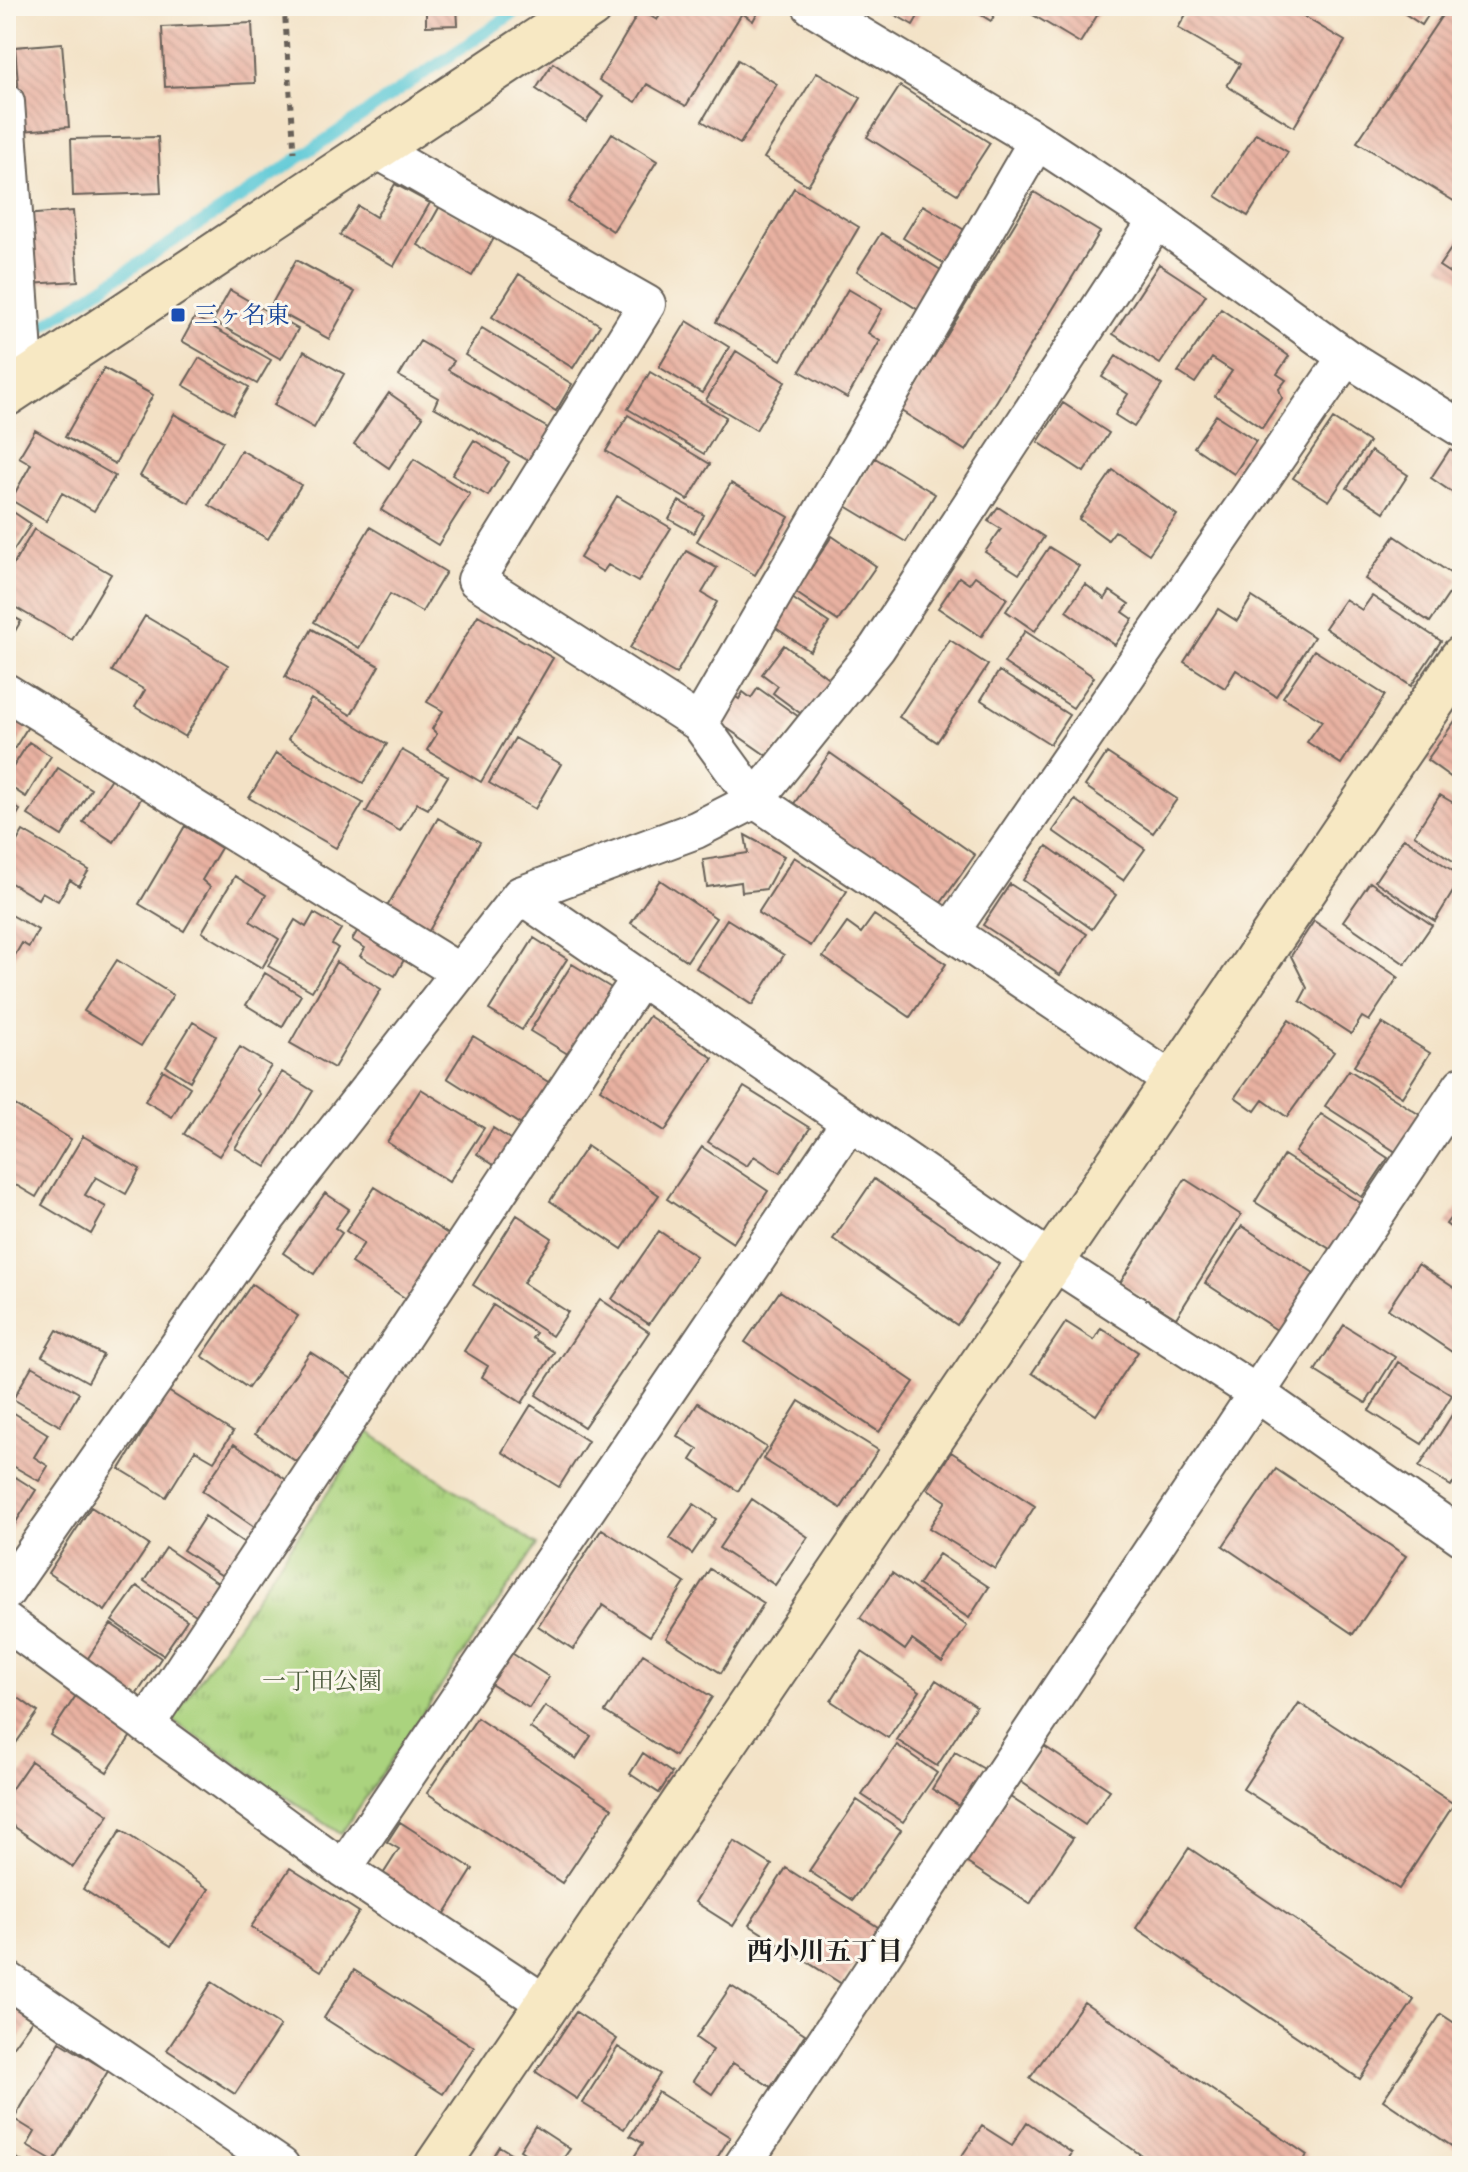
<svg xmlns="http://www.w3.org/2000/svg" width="1468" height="2172" font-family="'IM FELL Great Primer','Noto Serif JP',serif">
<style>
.park{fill:url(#park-tufts);stroke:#63784d;stroke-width:2}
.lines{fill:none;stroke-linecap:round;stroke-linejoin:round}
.stream{stroke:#5dc9d7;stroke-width:12}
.building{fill:url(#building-back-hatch)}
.street-casing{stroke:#676158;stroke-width:40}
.secondary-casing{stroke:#676158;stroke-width:48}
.path{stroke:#676158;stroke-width:5;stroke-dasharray:6 6;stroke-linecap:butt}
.street{stroke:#fff;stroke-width:36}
.secondary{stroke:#f7e8c3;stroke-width:44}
.transit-dot{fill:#1a4fb4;stroke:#fbf7ec;stroke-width:3}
.labels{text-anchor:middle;stroke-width:6;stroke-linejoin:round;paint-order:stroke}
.transit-label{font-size:24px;fill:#164399;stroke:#fbf7ec;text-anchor:start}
.park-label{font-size:24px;fill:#4e5c3e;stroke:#fbf7ec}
.neighbourhood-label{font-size:26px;font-weight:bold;fill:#1c1c1c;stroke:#fbf7ec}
</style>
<defs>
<pattern id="park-tufts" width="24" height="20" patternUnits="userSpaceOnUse" patternTransform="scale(2)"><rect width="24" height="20" fill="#aad37e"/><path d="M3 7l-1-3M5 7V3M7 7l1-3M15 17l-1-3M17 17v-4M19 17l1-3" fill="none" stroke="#92b56c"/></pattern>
<pattern id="building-back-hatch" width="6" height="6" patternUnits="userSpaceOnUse" patternTransform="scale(2)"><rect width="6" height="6" fill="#e8b1a1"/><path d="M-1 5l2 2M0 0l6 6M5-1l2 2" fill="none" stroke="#c6988a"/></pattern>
</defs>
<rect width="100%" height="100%" fill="#fbf7ec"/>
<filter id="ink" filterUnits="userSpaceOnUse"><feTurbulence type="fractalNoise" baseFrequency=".0125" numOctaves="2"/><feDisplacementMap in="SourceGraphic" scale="16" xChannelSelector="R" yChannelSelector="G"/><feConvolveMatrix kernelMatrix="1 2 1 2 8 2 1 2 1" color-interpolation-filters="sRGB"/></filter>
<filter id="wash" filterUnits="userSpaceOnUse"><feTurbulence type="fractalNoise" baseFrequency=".006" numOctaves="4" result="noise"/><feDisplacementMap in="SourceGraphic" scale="32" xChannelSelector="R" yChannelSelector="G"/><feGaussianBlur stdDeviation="1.8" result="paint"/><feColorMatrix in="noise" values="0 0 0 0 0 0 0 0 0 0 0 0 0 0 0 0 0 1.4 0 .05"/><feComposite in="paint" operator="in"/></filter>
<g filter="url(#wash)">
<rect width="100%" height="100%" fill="#f3e2c6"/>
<path class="park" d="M369 1432 537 1545 341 1834 172 1720Z"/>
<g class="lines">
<path class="stream" d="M29 335 223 209 524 6"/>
</g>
<g id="blocks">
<path class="building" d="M426 6H457L458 25 426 26Z
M666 6H761L753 21 742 13 686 106 647 84 636 102 599 80 640 10 657 20Z
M885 6H924L913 25 883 8Z
M967 6H1000L991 21Z
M1018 6H1103L1080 43Z
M1191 6H1286L1345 41 1294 127 1227 86 1240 64 1178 28Z
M1393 6H1434L1422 25Z
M1447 8 1462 19V206L1357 142Z
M252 23 255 83 165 87 162 27Z
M62 43 69 127 22 131 15 47Z
M738 60 777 84 740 144 702 121Z
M553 63 603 97 586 122 536 89Z
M817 72 861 98 808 185 764 158Z
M900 86 990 143 957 194 867 137Z
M612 133 657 161 613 231 568 202Z
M1256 133 1288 152 1248 216 1216 196Z
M158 137 161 193 73 196 71 139Z
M395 184 430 203 394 266 340 235 358 206 376 217Z
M794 188 859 227 781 360 716 322Z
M1034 192 1100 232 966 451 901 411Z
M923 205 966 231 945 264 903 238Z
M440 206 494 238 472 276 418 245Z
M73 211 78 281 28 284 24 215Z
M881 233 944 272 920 311 857 271Z
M1462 233V281L1439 266Z
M296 260 355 292 329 339 270 307Z
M1159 264 1206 295 1160 364 1113 334Z
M519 274 600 325 573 368 492 317Z
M848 289 882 309 868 333 880 341 847 398 800 371Z
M230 290 298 329 281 359 213 321Z
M1221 309 1289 356 1277 374 1286 380 1279 389 1282 398 1262 428 1215 396 1232 371 1212 358 1195 383 1178 372Z
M195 317 271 360 257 384 182 341Z
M687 321 729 347 702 393 659 367Z
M482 328 572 384 556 411 465 355Z
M420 341 454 361 448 370 553 431 534 464 434 407 438 398 399 376Z
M304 351 344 374 314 428 274 405Z
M736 351 785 382 756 430 706 400Z
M1116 356 1162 385 1134 427 1115 415 1128 394 1102 377Z
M199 358 249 387 233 414 183 385Z
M104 368 153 395 115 464 65 437Z
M650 372 726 417 704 454 628 409Z
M389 393 423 417 389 468 354 444Z
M1063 403 1109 433 1084 472 1038 442Z
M174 414 223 441 189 503 140 476Z
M628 415 710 464 688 500 606 451Z
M1216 415 1256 441 1234 474 1194 447Z
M1333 419 1369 442 1329 501 1293 478Z
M35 430 115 476 94 511 62 493 46 521 11 500 31 464 19 457Z
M474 440 509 462 488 496 452 475Z
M1450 449 1462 457V499L1431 478Z
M241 450 301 485 268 539 209 505Z
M1371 451 1408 475 1384 512 1347 488Z
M875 458 935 494 906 542 846 506Z
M414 459 470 494 438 545 381 510Z
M1113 470 1177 515 1149 554 1115 531 1108 540 1079 519Z
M731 483 789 517 755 575 697 541Z
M617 496 671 528 638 582 608 565 603 572 580 558Z
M679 501 704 515 694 533 669 519Z
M6 507 31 524 11 554 6 551Z
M998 507 1044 537 1019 574 985 552 1001 529 988 521Z
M370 527 446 572 422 612 390 594 359 648 314 622Z
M34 529 111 574 72 640 6 602V577Z
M832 536 876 566 838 621 795 592Z
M1395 536 1459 579 1430 622 1365 579Z
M1049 547 1079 566 1035 631 1006 611Z
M686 551 717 568 702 593 717 602 676 674 630 648Z
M975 576 1007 598 981 637 938 608 959 577 969 584Z
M1085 584 1105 599 1110 591 1129 604 1123 612 1133 619 1115 645 1066 611Z
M789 596 829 623 810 651 770 624Z
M1372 596 1441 641 1411 686 1325 628 1345 599 1362 610Z
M1252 597 1314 637 1276 696 1236 670 1225 688 1184 662 1218 609 1237 621Z
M6 613 21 621 6 646Z
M478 615 553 658 481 782 427 750 437 734 432 729 443 711 427 702Z
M145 616 228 665 185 737 135 707 145 690 112 671Z
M312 629 379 666 351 715 285 677Z
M1025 631 1094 677 1073 708 1004 663Z
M950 640 988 665 937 742 899 717Z
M784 645 831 680 804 716 773 693 778 686 762 674Z
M1314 650 1385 695 1341 764 1307 742 1322 721 1283 697Z
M999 671 1069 715 1050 744 981 700Z
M758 688 799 717 770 758 714 719 731 694 739 699 743 692 751 698Z
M311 699 387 744 363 783 288 739Z
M6 711 29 725 6 762Z
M1462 711V779L1459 783 1427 760Z
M515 738 561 764 535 809 489 783Z
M29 742 51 756 26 797 6 784V778Z
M402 750 448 776 428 809 417 803 400 831 366 812Z
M276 753 363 803 336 848 249 798Z
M830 753 975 855 938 907 793 805Z
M1107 753 1177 799 1153 833 1085 786Z
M58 768 91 789 62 836 28 815Z
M111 778 142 797 114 842 83 822Z
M1440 795 1462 808V867L1414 835Z
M1075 800 1145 849 1123 880 1053 831Z
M6 801 20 810 6 833Z
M438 818 480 842 426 936 384 912Z
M185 826 221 848 202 880 210 887 184 931 139 904Z
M23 831 89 870 79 886 70 880 58 901 42 892 38 899 6 880V860Z
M745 835 784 856 766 889 742 892 741 882 707 887 703 860 748 853Z
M1404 838 1462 877 1435 921 1375 881Z
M1047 846 1116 895 1092 929 1023 880Z
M794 857 847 891 811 946 758 913Z
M235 876 266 895 250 921 279 939 262 968 202 932Z
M660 880 716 918 687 961 631 923Z
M1370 882 1432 925 1405 964 1343 921Z
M1010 884 1087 934 1060 975 983 925Z
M6 912 38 930 29 947 22 943 10 964 6 962Z
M314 913 341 929 332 944 338 948 312 991 268 966 295 920 306 927Z
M874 915 946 964 910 1017 823 957 847 923 861 933Z
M727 919 784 955 752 1005 696 968Z
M1314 921 1398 977 1369 1021 1362 1017 1351 1034 1300 1001 1307 988 1291 956Z
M359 928 406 956 395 976 360 956 365 948 352 940Z
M534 938 567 959 522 1030 489 1010Z
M117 960 173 995 141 1046 84 1011Z
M336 962 381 989 334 1068 290 1043Z
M572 964 613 989 571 1056 530 1031Z
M265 973 301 995 282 1027 246 1005Z
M649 1016 713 1058 665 1131 600 1089Z
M1289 1020 1334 1052 1287 1117 1263 1100 1255 1111 1235 1097Z
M193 1022 216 1036 190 1081 166 1066Z
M1382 1023 1430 1053 1402 1097 1354 1066Z
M473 1036 550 1083 523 1126 447 1078Z
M240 1047 271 1066 256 1089 260 1094 219 1156 184 1134Z
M163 1070 190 1087 172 1117 145 1101Z
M1349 1070 1420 1115 1396 1152 1325 1106Z
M282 1072 313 1091 266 1167 235 1148Z
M744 1087 810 1128 780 1173 754 1156 747 1166 708 1142Z
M421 1089 484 1128 449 1182 387 1142Z
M15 1105 71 1139 36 1197 6 1179V1119Z
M1321 1114 1388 1158 1362 1197 1295 1152Z
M493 1128 516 1143 500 1169 477 1154Z
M83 1136 140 1169 126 1194 96 1177 85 1195 106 1207 91 1234 42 1205Z
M587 1146 659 1195 622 1249 550 1201Z
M702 1147 768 1191 733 1243 667 1199Z
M1284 1155 1367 1207 1338 1254 1255 1202Z
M874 1179 999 1264 957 1325 833 1239Z
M1185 1179 1241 1215 1176 1318 1120 1283Z
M375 1187 451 1236 408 1300 351 1263 364 1243 346 1231Z
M325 1193 349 1209 335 1228 342 1233 314 1274 283 1253Z
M1462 1202V1236L1446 1224Z
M517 1215 552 1238 523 1283 568 1312 552 1336 473 1285Z
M1242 1226 1320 1277 1283 1334 1205 1283Z
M659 1231 696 1256 649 1324 612 1299Z
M1418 1264 1462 1293V1350L1458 1356 1388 1309Z
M252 1284 298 1316 248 1388 202 1356Z
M780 1291 914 1382 879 1432 745 1342Z
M600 1299 649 1332 584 1427 536 1395Z
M493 1305 536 1333 532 1338 554 1352 522 1403 482 1377 488 1366 464 1351Z
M1066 1322 1094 1340 1101 1328 1138 1352 1096 1415 1032 1373Z
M1344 1325 1395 1357 1366 1403 1315 1371Z
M57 1330 103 1355 88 1382 42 1356Z
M310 1352 352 1379 297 1462 255 1434Z
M1398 1362 1452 1395 1422 1444 1369 1411Z
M32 1366 79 1393 60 1426 13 1399Z
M168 1391 233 1432 214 1461 195 1450 166 1497 120 1469Z
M1462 1399V1471L1451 1486 1419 1467Z
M799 1401 878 1450 841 1508 763 1459Z
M698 1403 766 1447 738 1491 691 1460 698 1449 677 1436Z
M531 1405 588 1441 559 1487 502 1452Z
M6 1408 48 1434 34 1457 48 1466 39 1481 6 1462Z
M234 1444 288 1481 256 1528 202 1491Z
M951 1452 1035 1506 995 1569 929 1528 946 1501 928 1489Z
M1276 1469 1406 1556 1353 1634 1223 1546Z
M6 1471 36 1490 6 1538Z
M752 1499 808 1537 775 1585 719 1548Z
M694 1504 716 1519 692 1554 670 1538Z
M91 1507 149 1545 105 1611 48 1573Z
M205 1516 246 1544 224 1577 183 1550Z
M602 1529 685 1583 650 1636 603 1605 573 1649 538 1626Z
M166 1548 218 1583 196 1615 144 1581Z
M939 1554 989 1587 969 1618 918 1585Z
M710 1569 764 1603 721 1673 666 1638Z
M892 1573 967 1626 942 1662 912 1640 905 1650 860 1618Z
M137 1586 187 1620 163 1655 112 1621Z
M111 1624 161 1658 132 1701 82 1667Z
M510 1652 549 1677 529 1708 489 1683Z
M862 1652 920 1691 888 1738 831 1701Z
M643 1654 712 1697 675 1756 605 1712Z
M936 1680 976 1706 937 1766 897 1740Z
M81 1688 138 1725 107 1772 50 1735Z
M6 1689 38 1712 6 1757Z
M1299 1703 1454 1804 1399 1889 1243 1789Z
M545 1706 591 1736 576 1759 530 1728Z
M477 1718 612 1808 562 1883 427 1793Z
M897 1745 937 1773 903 1822 862 1795Z
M1044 1746 1110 1790 1085 1825 1020 1781Z
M955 1752 986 1770 963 1808 932 1789Z
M643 1753 672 1773 659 1793 630 1774Z
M31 1761 109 1815 73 1867 6 1821V1797Z
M1007 1795 1073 1838 1030 1904 964 1861Z
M857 1800 901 1830 853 1900 809 1871Z
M400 1822 473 1869 442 1918 380 1879 399 1849 387 1842Z
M121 1830 209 1889 171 1946 83 1889Z
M734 1841 772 1865 733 1926 695 1902Z
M1189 1848 1414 2000 1360 2079 1136 1928Z
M290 1868 359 1912 321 1971 251 1927Z
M786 1868 878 1927 842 1984 749 1925Z
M354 1970 474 2047 443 2094 324 2018Z
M212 1982 280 2026 235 2094 167 2050Z
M731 1986 805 2034 771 2087 733 2063 712 2094 693 2081 713 2050 696 2038Z
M6 2002 32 2020 9 2052 6 2050Z
M1084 2002 1307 2155 1300 2166H1157L1030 2078Z
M576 2012 617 2039 577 2099 536 2072Z
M1441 2014 1462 2028V2153L1383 2100Z
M60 2042 108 2071 54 2162 27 2146 35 2132 14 2119Z
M618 2047 660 2074 624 2129 582 2103Z
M658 2092 730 2137 712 2166H628L643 2143 630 2136Z
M1027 2122 1072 2153 1064 2166H955L982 2126 1012 2145Z
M535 2126 570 2149 558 2166H544L520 2150Z
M499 2146 532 2166H487Z
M6 2151 29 2166H6Z"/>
</g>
</g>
<g filter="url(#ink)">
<use href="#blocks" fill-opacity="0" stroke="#676158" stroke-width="2"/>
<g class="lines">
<g class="street-casing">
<path id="street" d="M811 6 1037 141 1157 220 1346 357 1462 429
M6 102 26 381
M375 149 647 304 476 580 699 723 755 800 1175 1083
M6 692 459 972
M699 723 1037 141
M520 895 1052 1261 1256 1393 1462 1537
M951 931 1346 357
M6 1592 268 1217 520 895 696 830 755 800 877 648 1157 220
M6 1622 343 1869 545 2003
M146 1725 640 978
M343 1869 849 1123
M6 1979 281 2166
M742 2166 1462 1085"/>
</g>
<g class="secondary-casing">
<path id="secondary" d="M6 394 590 6
M437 2166 1462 658"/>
</g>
<path class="path" d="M284 6 294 152"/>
<use href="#street" class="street"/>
<use href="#secondary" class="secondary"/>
</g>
</g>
<rect class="transit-dot" x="170" y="307" width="16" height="16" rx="4"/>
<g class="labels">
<g class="transit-label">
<text x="194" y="323">三ヶ名東</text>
</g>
<g class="park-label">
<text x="322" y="1689">一丁田公園</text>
</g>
<g class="neighbourhood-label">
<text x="825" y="1960">西小川五丁目</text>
</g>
</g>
<rect width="1468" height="2172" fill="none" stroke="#fbf7ec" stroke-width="32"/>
</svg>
